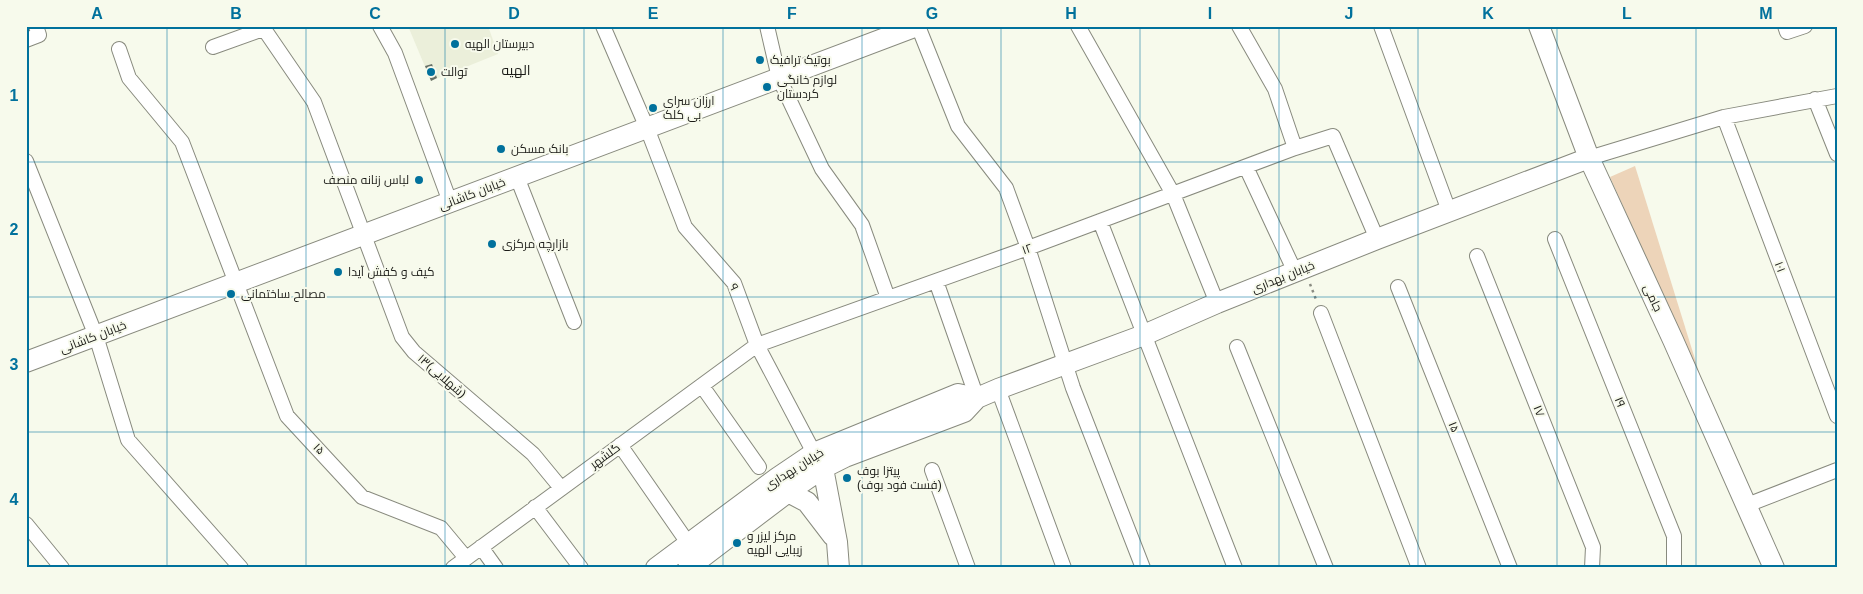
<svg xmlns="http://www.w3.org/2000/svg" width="1863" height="594" font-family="Arial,Cairo,sans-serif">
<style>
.built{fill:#ebefda}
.green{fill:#edd4b9}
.building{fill:#687066}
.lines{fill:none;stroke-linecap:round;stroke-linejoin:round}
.street-casing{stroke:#888a7e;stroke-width:16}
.secondary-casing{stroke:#888a7e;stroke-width:22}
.path{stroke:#8a8b82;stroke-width:2.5;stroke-dasharray:2.5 4;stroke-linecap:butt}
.street{stroke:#fff;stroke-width:14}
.secondary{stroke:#fff;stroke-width:20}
.grid{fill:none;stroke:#01719c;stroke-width:1;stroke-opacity:0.55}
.poi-dot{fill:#01719c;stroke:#f7faec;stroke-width:2}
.labels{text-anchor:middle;stroke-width:4;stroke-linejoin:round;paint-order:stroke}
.poi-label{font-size:12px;fill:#1b1b17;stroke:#f7faec;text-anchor:start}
.street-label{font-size:12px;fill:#1b1b17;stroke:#f7faec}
.neighbourhood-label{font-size:14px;fill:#1b1b17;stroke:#f7faec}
.neatline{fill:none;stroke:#01719c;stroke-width:2}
.grid-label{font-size:16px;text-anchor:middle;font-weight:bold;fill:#01719c}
</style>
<rect width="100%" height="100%" fill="#f7faec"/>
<path class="built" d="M408 26H488L498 54 431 81Z"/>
<path class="green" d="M1635 166 1704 388 1610 177Z"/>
<path class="building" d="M432 64 437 78 431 81 425 66Z"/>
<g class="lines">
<g class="street-casing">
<path id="street" d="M262 26 314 102 402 337 414 352 533 454 561 488
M380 26 395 53 450 202
M603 26 647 128 685 227 734 283 757 345 814 453
M767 26 779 78 822 169 862 225 888 298
M918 26 958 126 1006 188 1028 248 1073 388 1143 568
M1078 26 1173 194 1217 303
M1239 26 1275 89 1295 148
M1381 26 1449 211
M1785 26 1787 32 1805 26
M26 40 39 35 36 26
M213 47 263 29
M119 49 129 78 182 142 287 416 362 497 441 528 466 558
M1815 99 1837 154
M1724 117 1837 416
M1589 158 1724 117 1837 96
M26 161 96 336 128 440 241 568
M1246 167 1295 272
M517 177 574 322
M1100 221 1235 568
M1555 239 1674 536V568
M1477 256 1593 547 1592 568
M936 281 977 398
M1398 287 1510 568
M1321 313 1419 568
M1237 347 1326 568
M702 386 759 467
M998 389 1064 568
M620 445 688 543
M932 470 968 568
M1747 505 1837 470
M535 507 581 568
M26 524 62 568
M481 547 496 568
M453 568 757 345 1028 248 1295 148 1333 136 1377 239"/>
</g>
<g class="secondary-casing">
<path id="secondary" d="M1539 26 1589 158 1673 340 1774 568
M26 362 917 26
M816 458 823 468 837 542 839 568
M781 483 788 492 807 502 833 536
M656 568 777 478 814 453 958 394 977 398
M688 568 788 492 823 468 845 457 964 412 977 398 998 389 1144 335 1217 303 1377 239 1589 158"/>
</g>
<path class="path" d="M1310 284 1317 302"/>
<use href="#street" class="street"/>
<use href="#secondary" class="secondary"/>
</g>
<path class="grid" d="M167 26V568M306 26V568M445 26V568M584 26V568M723 26V568M862 26V568M1001 26V568M1140 26V568M1279 26V568M1418 26V568M1557 26V568M1696 26V568M26 162H1837M26 297H1837M26 432H1837"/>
<g class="poi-dot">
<circle cx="455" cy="44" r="5"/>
<circle cx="760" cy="60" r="5"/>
<circle cx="431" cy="72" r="5"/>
<circle cx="767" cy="87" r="5"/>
<circle cx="653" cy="108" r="5"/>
<circle cx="501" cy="149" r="5"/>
<circle cx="419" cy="180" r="5"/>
<circle cx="492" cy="244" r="5"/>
<circle cx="338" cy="272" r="5"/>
<circle cx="231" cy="294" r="5"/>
<circle cx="847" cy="478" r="5"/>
<circle cx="737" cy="543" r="5"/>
</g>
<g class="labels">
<g class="poi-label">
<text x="465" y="48">دبیرستان الهیه</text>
<text x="770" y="64">بوتیک ترافیک</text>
<text x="441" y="76">توالت</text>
<text x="777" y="84">لوازم خانگی<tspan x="777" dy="14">کردستان</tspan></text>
<text x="663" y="105">ارزان سرای<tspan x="663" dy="14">بی کلک</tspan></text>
<text x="511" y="153">بانک مسکن</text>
<text x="409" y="184" text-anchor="end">لباس زنانه منصف</text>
<text x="502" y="248">بازارچه مرکزی</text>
<text x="348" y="276">کیف و کفش آیدا</text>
<text x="241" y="298">مصالح ساختمانی</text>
<text x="857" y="475">پیتزا بوف<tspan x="857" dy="14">(فست فود بوف)</tspan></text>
<text x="747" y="540">مرکز لیزر و<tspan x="747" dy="14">زیبایی الهیه</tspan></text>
</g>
<g class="street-label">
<text transform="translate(472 194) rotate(-21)" y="4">خیابان کاشانی</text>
<text transform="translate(1027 249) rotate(-20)" y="4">۱۲</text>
<text transform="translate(1780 267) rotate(69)" y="4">۱۰۱</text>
<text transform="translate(1283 277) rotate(-22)" y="4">خیابان بهداری</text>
<text transform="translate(734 287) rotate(64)" y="4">۹</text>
<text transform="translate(1653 298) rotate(65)" y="4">جامی</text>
<text transform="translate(93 337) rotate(-21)" y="4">خیابان کاشانی</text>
<text transform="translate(442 376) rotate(41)" y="4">۱۳(شهلایی)</text>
<text transform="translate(1620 402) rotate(68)" y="4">۱۹</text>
<text transform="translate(1539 411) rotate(68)" y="4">۱۷</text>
<text transform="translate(1454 427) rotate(68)" y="4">۱۵</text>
<text transform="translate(319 449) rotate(46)" y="4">۱۵</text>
<text transform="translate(605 456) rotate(-36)" y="4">گلشهر</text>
<text transform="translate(794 469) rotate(-32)" y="4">خیابان بهداری</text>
</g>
<g class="neighbourhood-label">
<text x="516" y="75">الهیه</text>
</g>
</g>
<rect width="1863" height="594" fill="none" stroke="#f7faec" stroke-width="55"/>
<rect x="28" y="28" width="1808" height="538" class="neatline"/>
<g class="grid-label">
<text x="97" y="19">A</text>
<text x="236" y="19">B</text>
<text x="375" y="19">C</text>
<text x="514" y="19">D</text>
<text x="653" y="19">E</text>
<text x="792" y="19">F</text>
<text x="932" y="19">G</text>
<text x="1071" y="19">H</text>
<text x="1210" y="19">I</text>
<text x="1349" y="19">J</text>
<text x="1488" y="19">K</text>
<text x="1627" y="19">L</text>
<text x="1766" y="19">M</text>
<text x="14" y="101">1</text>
<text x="14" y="235">2</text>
<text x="14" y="370">3</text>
<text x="14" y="505">4</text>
</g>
</svg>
